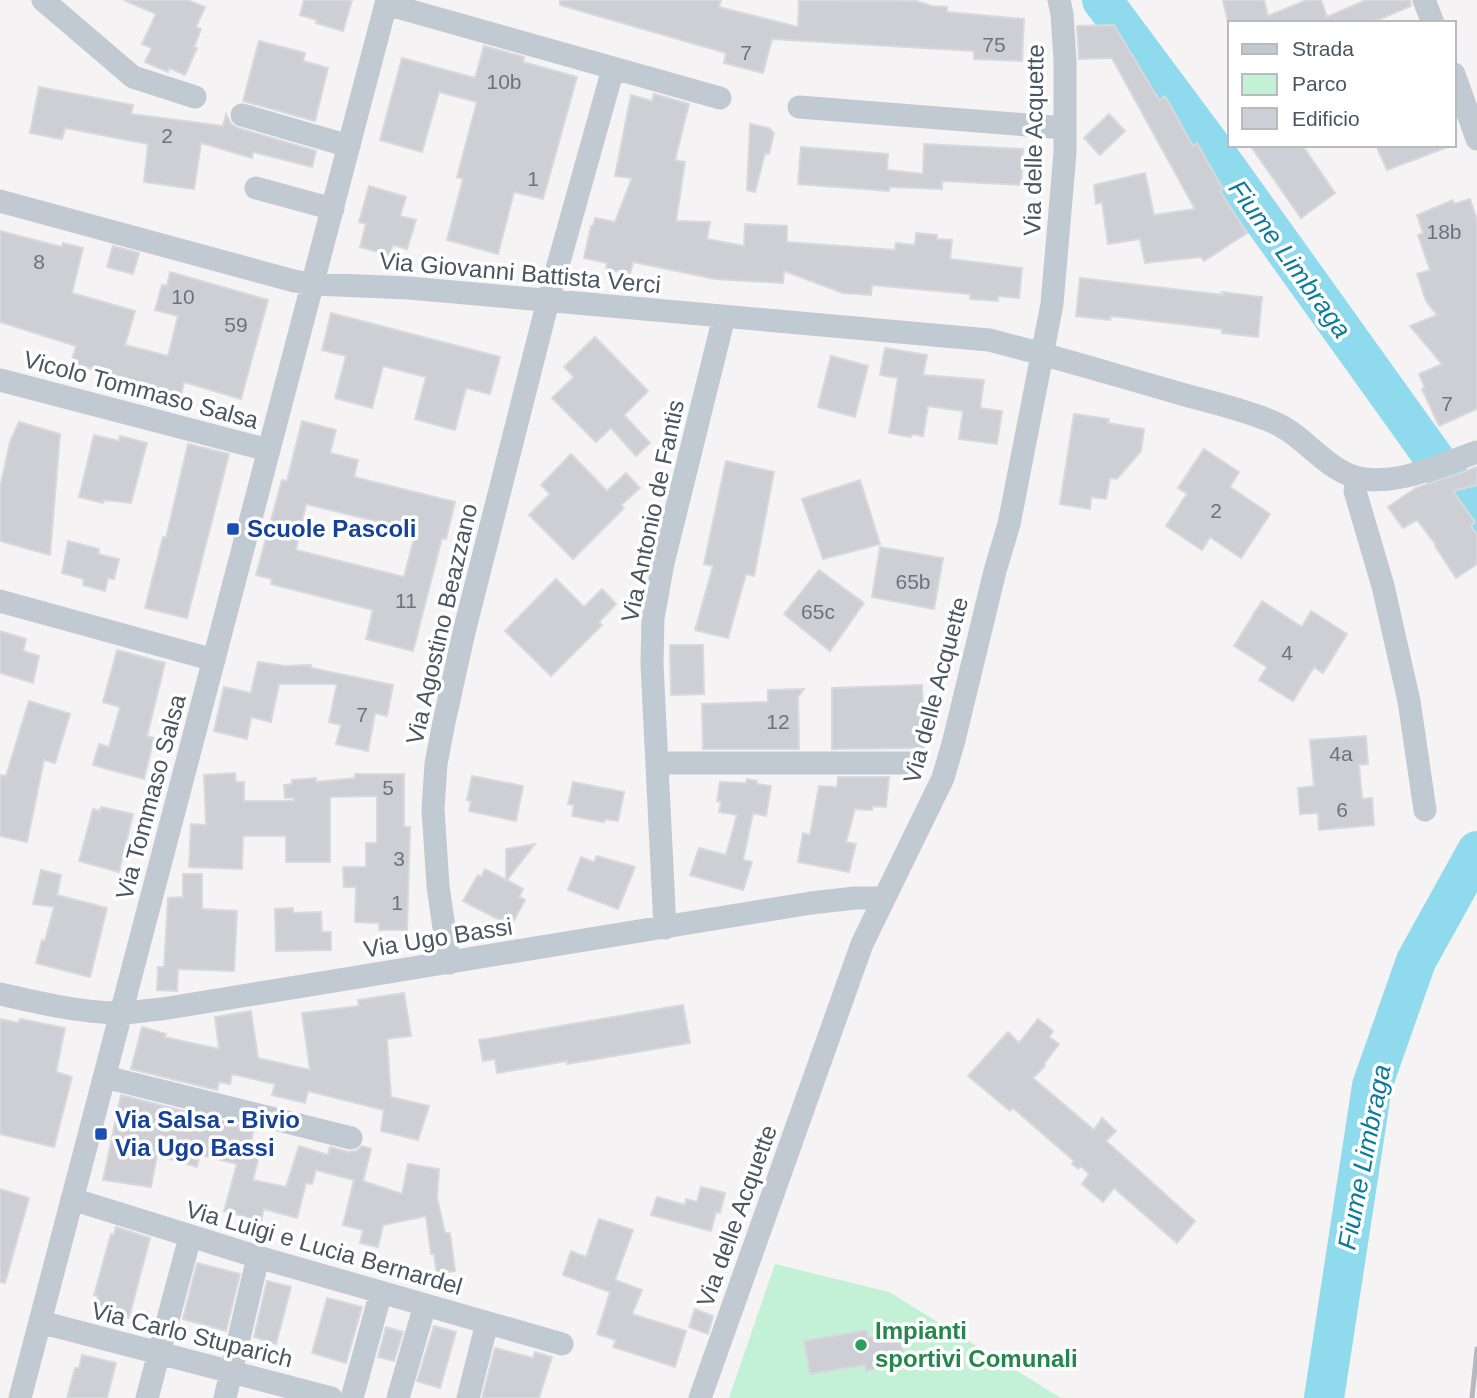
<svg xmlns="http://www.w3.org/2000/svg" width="1477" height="1398" font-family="Helvetica,sans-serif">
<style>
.green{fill:#c3f1d5}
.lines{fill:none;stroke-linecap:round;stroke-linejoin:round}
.river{stroke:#90daee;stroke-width:40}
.building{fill:#cdcfd5;stroke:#d7d9de;stroke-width:2;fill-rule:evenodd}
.minor{stroke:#c1cad2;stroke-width:23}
.rail{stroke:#b5b8bd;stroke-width:5}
.transit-dot{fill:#1a4fb4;stroke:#fff;stroke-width:2.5}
.leisure-dot{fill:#2e9e5b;stroke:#fff;stroke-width:2.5}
.labels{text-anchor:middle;stroke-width:7;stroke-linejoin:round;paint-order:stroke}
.number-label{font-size:21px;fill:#6b747e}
.street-label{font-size:24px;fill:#4a5661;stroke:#fff}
.transit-label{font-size:24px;font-weight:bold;fill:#164399;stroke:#fff;text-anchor:start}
.leisure-label{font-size:24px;font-weight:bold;fill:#27864d;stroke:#fff;text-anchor:start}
.water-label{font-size:26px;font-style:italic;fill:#0c7c9b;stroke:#fff}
</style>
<rect width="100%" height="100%" fill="#f5f3f3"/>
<path class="green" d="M775 1264 889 1292 1061 1398H729Z"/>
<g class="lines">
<path class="river" d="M1102 0 1215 152 1477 518
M1324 1398 1372 1086 1416 961 1477 851"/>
</g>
<path class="building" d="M124 0H187L205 7 196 27 201 29 194 47 197 48 185 75 169 68 168 72 145 62 152 48 142 44 156 14Z
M304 0H352L343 31 316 23 317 20 300 15Z
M560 0H721L719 7 798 27 799 0 916 1 932 6 947 7V12L1024 19 1022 61 974 59V51L772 39 763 73 724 63 726 53 560 5Z
M1223 0H1264L1268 16 1307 0H1321L1327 17 1366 0H1410L1411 6 1371 23H1228Z
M1114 25 1159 100 1165 96 1193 146 1197 143 1223 189 1220 191 1247 233 1204 261 1201 257 1145 263 1140 239 1108 244 1102 202 1096 204 1094 185 1145 173 1154 215 1195 209 1112 58 1079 59 1077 26Z
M259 41 305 53 303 61 328 68 315 121 243 101Z
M484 46 524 57 523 62 577 77 543 199 514 192 498 254 447 240 463 179 457 177 477 102 439 92 422 152 380 140 402 58 475 78Z
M39 87 133 105 131 114 223 126 226 114 231 124 238 128 316 151 312 167 253 152 252 158 201 143 194 189 144 182 148 144 65 128 62 139 30 133Z
M654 94 689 104 675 160 685 162 676 221 710 222 707 239 744 246 745 224 787 226V242L895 250 896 243 915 245 916 233 937 235V239L952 240 950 259 1022 268 1019 298 998 296V301L970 299V294L872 285 871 295 843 293 784 271 783 283 715 279 633 262 630 274 606 269 607 263 584 258 591 226H593L595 218 615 222 632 178 615 176 631 95 652 101Z
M1109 114 1125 131 1100 155 1084 138Z
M750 124 769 128 774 133 769 154 765 153 755 192 747 190Z
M924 144 1023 149 1021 185 942 181V189L890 187 889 191 798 184 801 147 888 154 887 170 923 174Z
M1250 145H1302L1335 193 1301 218Z
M1376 145H1447L1448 147 1387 170Z
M369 186 406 197 400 216 416 220 407 249 393 245 389 255 360 247 366 224 359 222Z
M1470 199 1477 220V409L1439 426 1422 389 1425 388 1419 374 1442 364 1410 326 1437 315 1426 301 1417 274 1430 270 1418 235 1423 233 1417 215 1453 200 1454 204Z
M0 231 62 247 63 243 83 248 72 293 135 311 125 345 168 356 178 316 155 310 162 285 167 286 170 272 268 300 241 399 184 382 181 396 133 383 134 381 71 363 76 346 0 322Z
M113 246 139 253 133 274 107 267Z
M1080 278 1224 295 1222 292 1262 297 1258 337 1222 333V329L1111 316 1110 320 1076 316Z
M331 313 500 357 490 394 466 388 455 430 415 419 426 377 383 366 372 408 335 398 346 356 322 350Z
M595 337 648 391 624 415 650 443 636 456 611 428 596 442 552 398 574 377 564 367Z
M885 348 927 355 923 375 984 380 980 408 1002 411 997 444 959 439 963 411 928 406 923 436 912 434 911 437 889 433 898 378 880 375Z
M831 356 868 366 855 417 818 407Z
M1074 414 1109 419 1108 423 1144 429 1141 451 1117 479 1110 478 1106 499 1091 497 1090 509 1060 504Z
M302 421 336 430 330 453 358 460 354 477 455 502 446 539 442 538 413 651 366 639 373 610 271 584 272 579 256 575 282 480 287 481ZM306 504 416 531 404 577 296 550Z
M19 422 60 434 50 555 0 541V487L10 442Z
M94 435 119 441 120 436 147 443 131 503 104 500 103 503 79 497Z
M188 444 229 454 187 618 145 608 163 537 166 538Z
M1204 449 1239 472 1230 487 1270 514 1241 558 1210 537 1202 550 1166 526 1187 494 1178 488Z
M571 454 607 491 626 473 640 488 621 505 624 508 573 559 529 515 550 494 541 485Z
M726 461 774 472 754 576 746 574 728 638 695 630 713 566 704 564Z
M1477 467V485L1453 491 1475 522 1471 526 1477 535V564L1456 578 1435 546 1436 545 1417 520 1403 528 1388 507 1416 488Z
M860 480 880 544 823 559 802 499Z
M68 541 99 549 98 554 119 559 114 579 108 578 105 591 83 585 84 579 62 573Z
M880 547 943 558 934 609 872 597Z
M819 570 864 603 830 651 784 614Z
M556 579 584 607 602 589 616 604 599 622 602 625 551 676 505 631Z
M1262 601 1302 627 1311 611 1347 634 1323 673 1314 667 1293 701 1259 680 1267 667 1234 646Z
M0 631 26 639 23 651 39 656 33 683 0 673Z
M670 645H703L704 694 671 695Z
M117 650 165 663 147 736 154 738 144 779 93 765 99 744 109 747 120 707 103 702Z
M258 662 285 666 311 665V668L393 685 387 716 375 713 368 751 336 744 341 725 329 722 337 684H279L271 722 251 717 247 739 214 731 224 687 251 693Z
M922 685 924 748 832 749V688Z
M804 689 798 697 799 749H703L702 704 768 702V690Z
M29 701 70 714 55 763 44 760 27 842 0 836V775L6 776Z
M1366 736 1368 764 1359 765 1362 799 1372 798 1374 825 1319 830 1318 813 1300 814 1298 788 1314 786 1310 740Z
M235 773 236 782H244V801H294L293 798H285L284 785 292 784V780L316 778V782L355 778V774H404V827H410L407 930H379V923L355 922 356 887H344L343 867H366V843H377V796L330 797V862H286V836H243L242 869 189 867 191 824 206 825 204 775Z
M472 776 523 786 516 821 469 811 471 801 467 800Z
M838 777H889L886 807 873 806 872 810 855 809 846 842 856 844 849 872 798 862 803 833 810 835 819 786 837 787Z
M747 779 757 781V784L771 786 766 816 753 813 743 860 752 862 743 890 690 875 699 848 726 855 737 815 719 812 721 802 717 801 720 782 746 783Z
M573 782 624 792 618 821 605 819 604 822 572 816 574 805 568 804Z
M101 807 133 814 119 872 79 861 93 809 100 811Z
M535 844 507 880 523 889 519 897 525 900 511 926 463 901 478 875 481 877 485 869 506 880V849Z
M597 856 635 867 618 909 568 890 581 857 594 862Z
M41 870 61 875 57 895 107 908 90 977 36 963 42 940 45 941 54 907 33 904Z
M183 874H202V909L237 911 234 971 178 969 177 991 157 990 158 967H164L168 898 183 897Z
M293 908V913L321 912 322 932H331V950L276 951 275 909Z
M404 993 411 1036 387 1039 391 1097 429 1106 418 1140 381 1131 384 1110 308 1091 305 1103 272 1095 275 1084 232 1074 230 1084 219 1082 217 1090 131 1069 142 1027 166 1034 164 1037 219 1049 215 1017 251 1011 258 1058 310 1070 302 1013 359 1006 358 1000Z
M683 1005 690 1043 567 1064V1061L497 1073 495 1059 483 1061 479 1040Z
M0 1019 19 1023 20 1019 65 1028 56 1072 72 1077 54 1147 0 1134Z
M1038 1019 1053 1031 1049 1037 1059 1044 1044 1064 1045 1066 1033 1078 1094 1130 1102 1118 1116 1131 1106 1141 1195 1221 1177 1243 1114 1188 1103 1202 1082 1184 1089 1174 1081 1166 1078 1169 1072 1164 1074 1161 1013 1108 1010 1111 968 1076 1008 1032 1019 1043Z
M121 1095 254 1129 251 1141 262 1144 253 1180 286 1187 299 1146 328 1155 330 1147 348 1152 356 1151 362 1146 371 1149 363 1181 402 1194 408 1164 439 1169 437 1197 445 1233H450L455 1271 437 1274 434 1254H431L426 1216 383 1225 378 1247 360 1243 363 1230 343 1225 354 1180 316 1170 312 1184 306 1183 297 1218 264 1209 261 1221 224 1211 237 1164 200 1155 197 1167 157 1155 151 1187 103 1180Z
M701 1187 725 1193 720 1213 716 1212 711 1231 651 1215 657 1197 685 1205 686 1199 697 1202Z
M0 1189 29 1198 5 1283 0 1282Z
M599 1219 633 1230 615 1280 642 1290 632 1314 686 1331 675 1367 613 1347 616 1340 597 1334 610 1292 563 1275 571 1251 586 1257Z
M116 1227 150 1238 129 1318 95 1309 98 1296 94 1295 111 1234 114 1235Z
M197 1263 240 1274 226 1331 183 1319Z
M267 1281 291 1287 276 1344 254 1337Z
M327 1298 362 1307 346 1363 312 1353Z
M695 1309 713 1316 708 1334 689 1327Z
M434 1326 456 1332 440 1388 417 1381Z
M386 1327 403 1332 394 1361 378 1357Z
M867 1330 868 1337 900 1332 905 1364 866 1371 865 1365 810 1374 804 1341Z
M495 1348 533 1358 535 1352 552 1357 539 1398H482Z
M82 1355 116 1363 107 1398H67L75 1368H79Z"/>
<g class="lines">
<path class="minor" d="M43 0 133 77 195 97
M1424 0 1433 23
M386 4 720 98
M1454 74 1477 139
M799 107 1065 128
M242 115 349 146
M256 188 333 209
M0 201 294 281 313 284 409 288 989 340C1049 355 1108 373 1168 390 1203 401 1242 408 1275 423 1307 437 1328 474 1364 479 1402 484 1442 464 1477 452
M0 380 268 450
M1357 478 1355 491 1383 586 1409 701 1425 810
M0 601 214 660
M657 763H913
M665 928 652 664 653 618 663 563 724 317
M449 963 438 886 433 809 436 764 444 722 464 632 548 301 613 69
M0 994C39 1003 78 1012 118 1013 133 1013 148 1010 162 1009L811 903 855 898H884
M105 1077 351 1138
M72 1199 258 1257 562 1344
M40 1322 331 1398
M20 1398 387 0
M147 1398 190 1237
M225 1398 258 1257
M352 1398 381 1292
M398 1398 425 1305
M468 1398 487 1323
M700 1398 862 944 943 778 954 740 995 571 1009 524 1052 304 1065 153V61L1062 14 1059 0"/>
<path class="rail" d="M1472 1398 1477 1349"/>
</g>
<g class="transit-dot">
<rect x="226" y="522" width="14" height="14" rx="3.5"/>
<rect x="94" y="1127" width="14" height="14" rx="3.5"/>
</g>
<circle class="leisure-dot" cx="861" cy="1345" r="7"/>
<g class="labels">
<g class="number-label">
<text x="994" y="52">75</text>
<text x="746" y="60">7</text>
<text x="504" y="89">10b</text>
<text x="167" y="143">2</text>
<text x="533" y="186">1</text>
<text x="1444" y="239">18b</text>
<text x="39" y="269">8</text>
<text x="183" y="304">10</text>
<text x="236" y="332">59</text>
<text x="1447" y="411">7</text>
<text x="1216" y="518">2</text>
<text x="913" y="589">65b</text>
<text x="406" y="608">11</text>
<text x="818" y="619">65c</text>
<text x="1287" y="660">4</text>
<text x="362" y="722">7</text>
<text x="778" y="729">12</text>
<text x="1341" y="761">4a</text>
<text x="388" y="795">5</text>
<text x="1342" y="817">6</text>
<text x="399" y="866">3</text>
<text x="397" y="910">1</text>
</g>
<g class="street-label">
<text transform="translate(1034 140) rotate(-89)" y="8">Via delle Acquette</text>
<text transform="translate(520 273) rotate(5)" y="8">Via Giovanni Battista Verci</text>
<text transform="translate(141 390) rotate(15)" y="8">Vicolo Tommaso Salsa</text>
<text transform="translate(653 511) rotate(-78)" y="8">Via Antonio de Fantis</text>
<text transform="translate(442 624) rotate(-77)" y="8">Via Agostino Beazzano</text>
<text transform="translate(936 690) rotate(-75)" y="8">Via delle Acquette</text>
<text transform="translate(151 797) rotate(-75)" y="8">Via Tommaso Salsa</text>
<text transform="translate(438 938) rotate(-9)" y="8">Via Ugo Bassi</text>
<text transform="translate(737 1216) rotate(-70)" y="8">Via delle Acquette</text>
<text transform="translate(324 1248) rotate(16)" y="8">Via Luigi e Lucia Bernardel</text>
<text transform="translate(192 1335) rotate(14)" y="8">Via Carlo Stuparich</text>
</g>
<g class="transit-label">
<text x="247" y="537">Scuole Pascoli</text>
<text x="115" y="1128">Via Salsa - Bivio<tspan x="115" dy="28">Via Ugo Bassi</tspan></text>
</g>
<g class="leisure-label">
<text x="875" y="1339">Impianti<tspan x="875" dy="28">sportivi Comunali</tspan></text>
</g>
<g class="water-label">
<text transform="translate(1290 259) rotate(54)" y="9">Fiume Limbraga</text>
<text transform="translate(1364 1157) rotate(-79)" y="9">Fiume Limbraga</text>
</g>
</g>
<rect x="1228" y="21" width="228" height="126" fill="#ffffff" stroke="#b7bbc0" stroke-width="2"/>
<rect x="1242" y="44" width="35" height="10" fill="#c1cad2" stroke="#b7bbc0" stroke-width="2"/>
<text x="1292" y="56" font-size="21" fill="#4a5661">Strada</text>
<rect x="1242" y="74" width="35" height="21" fill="#c3f1d5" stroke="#b7bbc0" stroke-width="2"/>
<text x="1292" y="91" font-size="21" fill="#4a5661">Parco</text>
<rect x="1242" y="108" width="35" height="21" fill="#cdcfd5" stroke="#b7bbc0" stroke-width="2"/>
<text x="1292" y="126" font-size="21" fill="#4a5661">Edificio</text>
</svg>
